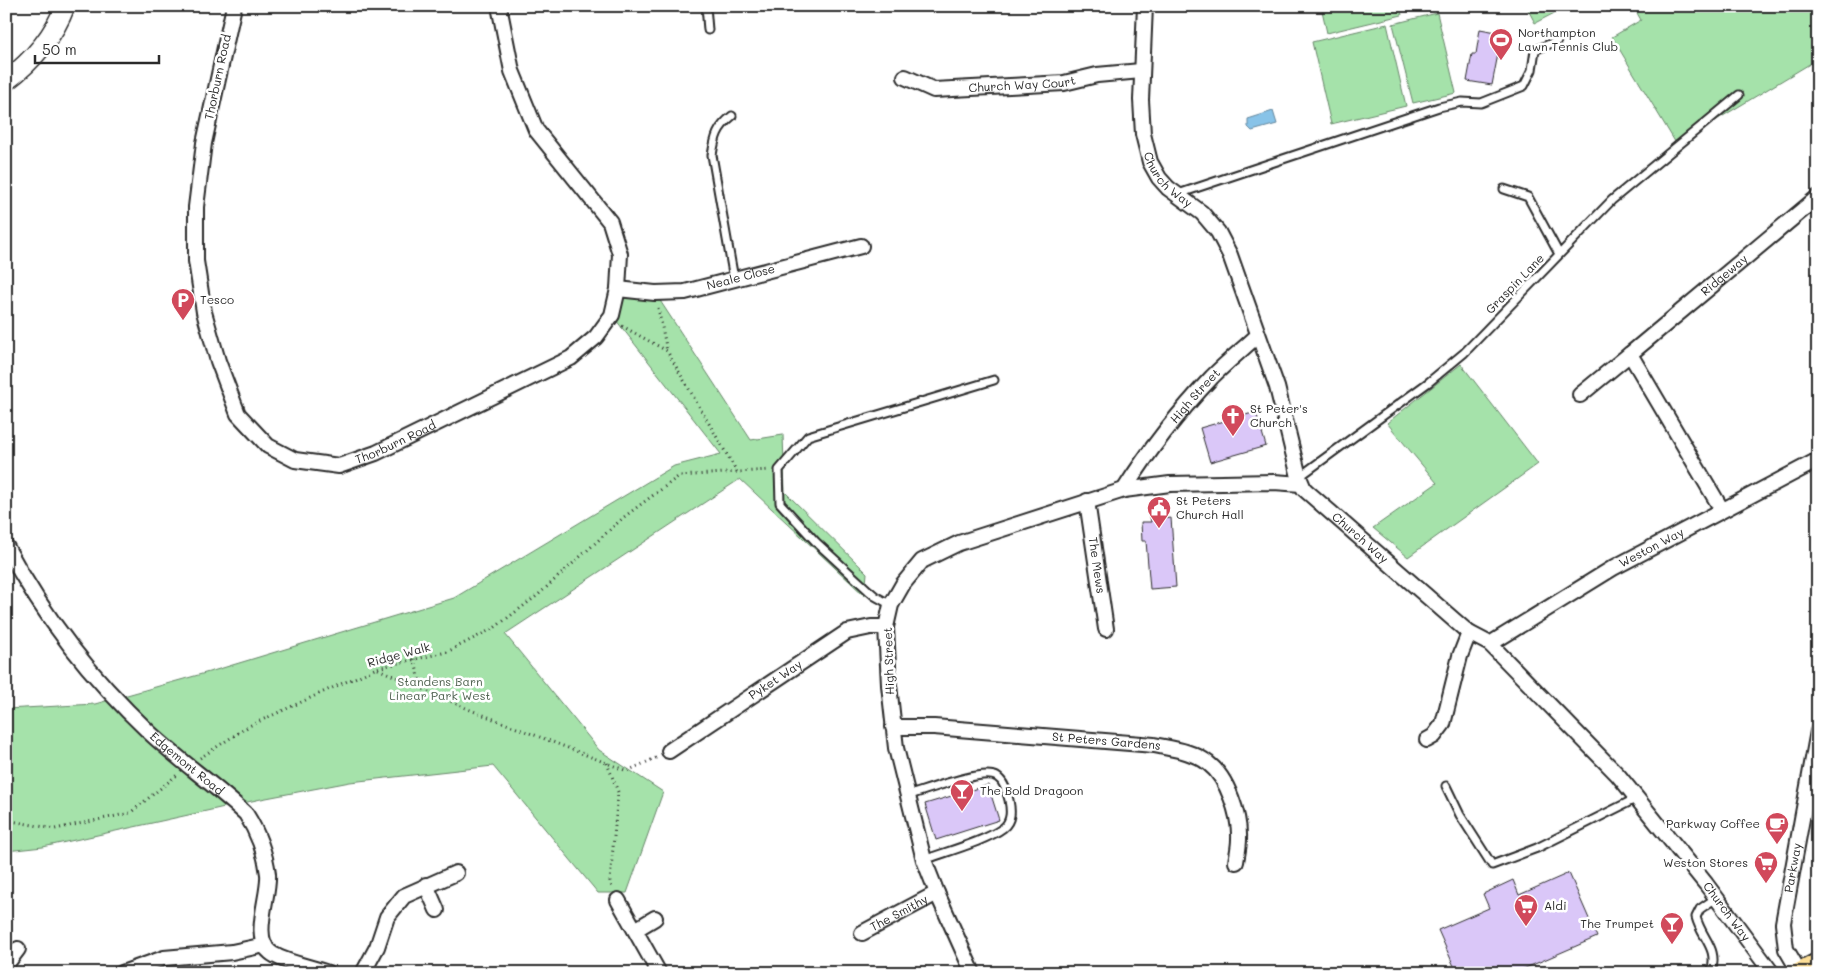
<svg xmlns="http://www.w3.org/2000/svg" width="1824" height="979" font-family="Mali,sans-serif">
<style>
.green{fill:#a5e2aa;stroke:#68866a}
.water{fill:#88c3e8;stroke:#63869c}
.building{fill:#dac7f8;stroke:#2b2b2b}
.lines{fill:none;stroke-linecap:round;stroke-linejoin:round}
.lane-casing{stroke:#2b2b2b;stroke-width:11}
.street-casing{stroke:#2b2b2b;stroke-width:18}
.secondary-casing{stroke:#2b2b2b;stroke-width:22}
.primary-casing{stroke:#2b2b2b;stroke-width:25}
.path{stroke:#2b2b2b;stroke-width:3;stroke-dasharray:1 4;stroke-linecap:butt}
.lane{stroke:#fff;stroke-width:7}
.street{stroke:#fff;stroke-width:14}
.secondary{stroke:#fff;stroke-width:19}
.primary{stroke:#fdde96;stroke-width:21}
.labels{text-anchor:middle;stroke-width:5;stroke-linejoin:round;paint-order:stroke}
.poi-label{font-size:12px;fill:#2b2b2b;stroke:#fff;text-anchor:start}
.street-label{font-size:12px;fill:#2b2b2b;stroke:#fff}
.park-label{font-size:12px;fill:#506251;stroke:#fff}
</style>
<rect width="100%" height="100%" fill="#fff"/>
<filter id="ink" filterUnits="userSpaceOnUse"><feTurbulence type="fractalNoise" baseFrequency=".02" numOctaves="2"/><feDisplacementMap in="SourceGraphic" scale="10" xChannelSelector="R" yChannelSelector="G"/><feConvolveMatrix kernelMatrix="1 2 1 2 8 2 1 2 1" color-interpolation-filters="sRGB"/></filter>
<g filter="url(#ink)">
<path class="green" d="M1321 6H1400L1402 15 1327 33Z
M1526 6H1568L1535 23Z
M1633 6H1818V59L1713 122 1680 150 1612 37 1641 20Z
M1437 13 1456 93 1413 103 1393 24Z
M1387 24 1406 106 1331 124 1312 42Z
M618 289 655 293 751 440 783 435 785 492 867 573 865 596 740 479 505 634 599 750 663 792 627 893H598L493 766 350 782 261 799 43 847 6 851V709L95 704 216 670 454 598 674 466 721 454 612 315Z
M1461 364 1538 464 1408 557 1373 528 1437 483 1387 423Z"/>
<path class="water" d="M1273 111 1277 124 1252 131 1248 127V119Z"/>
<path class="building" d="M1480 29 1502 33 1492 85 1467 81 1472 54H1476Z
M1256 412 1266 446 1210 462 1200 428Z
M1150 516H1160V519L1171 518 1176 587 1150 589 1146 541H1142L1141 522H1151Z
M988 785 999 820 936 840 925 804Z
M1569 873 1597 937 1514 973H1457L1438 930 1489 908 1483 894 1513 880 1519 895Z"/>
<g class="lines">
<g class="lane-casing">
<path id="lane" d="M706 6 708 30
M732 116C717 128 715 137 712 155L734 279
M1504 189 1528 197 1559 254
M1178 194 1439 107 1462 102 1481 103 1524 86 1532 70 1535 50 1557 41
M1299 477 1429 382 1464 353 1612 200 1739 95
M891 605 875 596 868 590 816 542 780 503 779 470 808 436 994 380
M1446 786 1460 815 1492 865 1537 848 1637 798
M907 796C924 791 983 768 997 777 1004 781 1007 792 1009 800 1011 810 1012 821 1003 828 986 841 945 852 924 860
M1711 973C1719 947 1702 940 1696 917L1700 909 1716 898"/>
</g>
<g class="street-casing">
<g id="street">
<path id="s1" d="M234 6 204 143 196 207V261L204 312 218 361 238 414 268 446 295 460 339 466 376 453 571 358 596 337 612 315 618 289 620 254 610 222 536 130 512 71 499 6"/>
<path id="s2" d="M1145 6 1141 100 1143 134 1150 162 1159 178 1168 188 1202 213 1218 232 1230 255 1277 387 1299 477 1304 489 1469 633 1490 644 1618 775 1706 884 1772 973"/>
<path id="s3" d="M905 77 934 90 1064 83 1097 75 1141 71"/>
<path id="s4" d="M618 289 655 293 685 292 861 246"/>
<path d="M1580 395 1630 354"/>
<path id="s5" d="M1124 490C1149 450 1180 411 1212 377 1227 362 1243 349 1258 335"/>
<path id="s6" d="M1087 501 1106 629"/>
<path id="s7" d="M1722 510 1630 354 1818 197"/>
<path id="s8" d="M6 546C45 619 90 676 150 733 180 761 215 785 246 814 258 833 265 851 268 874 270 895 251 937 270 952 281 962 313 967 328 973"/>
<path id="s9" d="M1490 644 1613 568 1818 460"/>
<path id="s10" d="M893 727H934L1154 745C1173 749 1193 751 1208 763 1228 778 1240 816 1239 839 1239 847 1237 855 1236 862"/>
<path d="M1427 740 1434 736 1443 724 1460 656 1469 633"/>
<path id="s11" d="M669 751 847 632 871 627H886"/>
<path d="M426 885 437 910"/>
<path d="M618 900 659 973"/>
<path d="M635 930 655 918"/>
<path id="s12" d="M862 933 937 893"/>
<path d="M6 965 18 949"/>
<path d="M122 973 164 958 232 952 265 945"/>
<path d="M363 973 377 947 387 917 404 896 456 873"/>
<path d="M973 973 937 893 924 860 896 748 889 685 886 627 891 605 903 584 922 561 959 543 1124 490 1170 484 1274 482 1301 484"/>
<path id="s13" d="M1800 973 1786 949 1783 923 1818 731"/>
</g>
</g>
<g class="secondary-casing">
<path id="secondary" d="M6 81C31 62 54 36 65 6"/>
</g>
<g class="primary-casing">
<path id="primary" d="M1801 973 1818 964"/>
</g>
<path class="path" d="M658 308 667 351
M622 326 667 351 737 472
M414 659 422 688
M378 669 468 709 627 771 658 757
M200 758 249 726 332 688 377 668 447 652 494 628 538 595 624 517 679 476 769 470
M607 763 618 792 610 881 612 888
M6 820 55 829 130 813 177 775"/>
<use href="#lane" class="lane"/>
<use href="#street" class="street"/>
<use href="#secondary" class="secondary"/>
<use href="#primary" class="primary"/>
</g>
</g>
<defs>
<g id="stadium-pin" transform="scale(1.25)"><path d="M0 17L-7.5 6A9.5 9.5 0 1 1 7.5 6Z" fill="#d1495b" stroke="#fff"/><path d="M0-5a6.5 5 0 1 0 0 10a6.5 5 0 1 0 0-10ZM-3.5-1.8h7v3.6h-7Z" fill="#fff"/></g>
<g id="parking-pin" transform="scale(1.25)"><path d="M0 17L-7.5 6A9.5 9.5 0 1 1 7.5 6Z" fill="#d1495b" stroke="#fff"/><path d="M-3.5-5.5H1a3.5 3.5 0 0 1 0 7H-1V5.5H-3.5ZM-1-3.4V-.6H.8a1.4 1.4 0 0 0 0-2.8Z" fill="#fff"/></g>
<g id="church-pin" transform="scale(1.25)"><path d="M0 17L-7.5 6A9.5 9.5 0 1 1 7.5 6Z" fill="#d1495b" stroke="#fff"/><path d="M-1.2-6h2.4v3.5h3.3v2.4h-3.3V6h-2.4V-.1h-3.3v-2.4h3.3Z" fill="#fff"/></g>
<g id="civic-pin" transform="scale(1.25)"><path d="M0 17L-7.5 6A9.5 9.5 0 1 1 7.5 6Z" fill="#d1495b" stroke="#fff"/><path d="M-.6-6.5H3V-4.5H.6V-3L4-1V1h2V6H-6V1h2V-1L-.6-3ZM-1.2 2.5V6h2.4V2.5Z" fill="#fff"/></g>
<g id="bar-pin" transform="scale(1.25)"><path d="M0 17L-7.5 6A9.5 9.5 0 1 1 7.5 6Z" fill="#d1495b" stroke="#fff"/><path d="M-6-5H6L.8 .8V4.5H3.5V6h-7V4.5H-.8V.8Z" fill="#fff"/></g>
<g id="cafe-pin" transform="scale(1.25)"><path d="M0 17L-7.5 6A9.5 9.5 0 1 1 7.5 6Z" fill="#d1495b" stroke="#fff"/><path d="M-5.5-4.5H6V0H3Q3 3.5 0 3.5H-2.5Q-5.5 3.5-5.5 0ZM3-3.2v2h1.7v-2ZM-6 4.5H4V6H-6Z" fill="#fff"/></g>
<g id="supermarket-pin" transform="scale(1.25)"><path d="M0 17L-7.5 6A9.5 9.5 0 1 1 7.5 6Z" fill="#d1495b" stroke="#fff"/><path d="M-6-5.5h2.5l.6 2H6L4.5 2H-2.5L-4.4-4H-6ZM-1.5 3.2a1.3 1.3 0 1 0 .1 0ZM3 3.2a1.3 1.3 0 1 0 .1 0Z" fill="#fff"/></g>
</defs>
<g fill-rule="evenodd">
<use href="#stadium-pin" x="1501" y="40"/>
<use href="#parking-pin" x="183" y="300"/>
<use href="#church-pin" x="1233" y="416"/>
<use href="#civic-pin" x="1159" y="508"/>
<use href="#bar-pin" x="962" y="791"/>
<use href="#cafe-pin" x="1777" y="824"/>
<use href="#supermarket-pin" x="1766" y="863"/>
<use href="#supermarket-pin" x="1526" y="906"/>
<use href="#bar-pin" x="1672" y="924"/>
</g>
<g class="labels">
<g class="poi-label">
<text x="1518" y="37">Northampton<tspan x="1518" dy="14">Lawn Tennis Club</tspan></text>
<text x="200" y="304">Tesco</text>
<text x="1250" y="413">St Peter's<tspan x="1250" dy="14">Church</tspan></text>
<text x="1176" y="505">St Peters<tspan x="1176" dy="14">Church Hall</tspan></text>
<text x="980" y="795">The Bold Dragoon</text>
<text x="1760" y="828" text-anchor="end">Parkway Coffee</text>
<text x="1748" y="867" text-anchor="end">Weston Stores</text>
<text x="1544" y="910">Aldi</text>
<text x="1654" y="928" text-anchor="end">The Trumpet</text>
</g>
<g class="street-label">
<text transform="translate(218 77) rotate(-78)" y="4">Thorburn Road</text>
<text dy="4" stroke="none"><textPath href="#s3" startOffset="120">Church Way Court</textPath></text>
<text dy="4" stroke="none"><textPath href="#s2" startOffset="182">Church Way</textPath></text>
<text dy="4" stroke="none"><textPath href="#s7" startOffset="304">Ridgeway</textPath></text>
<text dy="4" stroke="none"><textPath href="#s4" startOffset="125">Neale Close</textPath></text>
<text transform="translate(1515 284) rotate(-46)" y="4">Graspin Lane</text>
<text dy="4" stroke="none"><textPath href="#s5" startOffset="118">High Street</textPath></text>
<text dy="4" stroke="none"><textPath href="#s1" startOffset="598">Thorburn Road</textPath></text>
<text dy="4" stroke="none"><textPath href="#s2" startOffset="602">Church Way</textPath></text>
<text dy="4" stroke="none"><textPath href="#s9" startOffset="188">Weston Way</textPath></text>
<text dy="4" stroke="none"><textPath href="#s6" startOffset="65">The Mews</textPath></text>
<text transform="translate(399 655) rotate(-15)" y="4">Ridge Walk</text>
<text transform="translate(889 661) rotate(-92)" y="4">High Street</text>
<text dy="4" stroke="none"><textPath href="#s11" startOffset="128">Pyket Way</textPath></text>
<text dy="4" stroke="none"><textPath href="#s10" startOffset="214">St Peters Gardens</textPath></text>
<text dy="4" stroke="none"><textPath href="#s8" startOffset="285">Edgemont Road</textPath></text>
<text dy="4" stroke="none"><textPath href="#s13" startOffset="110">Parkway</textPath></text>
<text dy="4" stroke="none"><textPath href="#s2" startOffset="1128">Church Way</textPath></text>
<text dy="4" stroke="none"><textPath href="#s12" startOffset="42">The Smithy</textPath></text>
</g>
<g class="park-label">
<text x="440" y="686">Standens Barn<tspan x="440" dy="14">Linear Park West</tspan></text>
</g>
</g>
<rect width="1824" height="979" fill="none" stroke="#fff" stroke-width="25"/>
<rect x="12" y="12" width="1799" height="954" fill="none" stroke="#2b2b2b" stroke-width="2" filter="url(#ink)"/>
<path d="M35 55v8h124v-8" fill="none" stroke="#2b2b2b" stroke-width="2.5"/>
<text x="42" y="55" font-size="15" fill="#2b2b2b" stroke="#ffffff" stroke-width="4" paint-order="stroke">50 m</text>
</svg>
